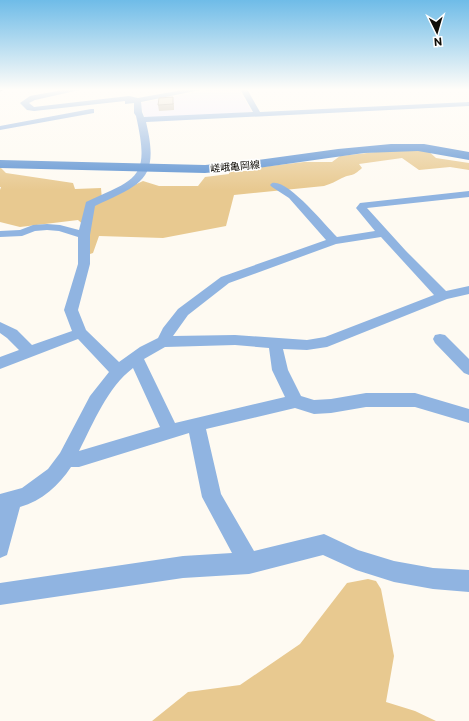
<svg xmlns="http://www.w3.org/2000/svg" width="469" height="721" font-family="Commissioner,'Noto Sans JP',sans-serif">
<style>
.industrial{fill:#f2edff}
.green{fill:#e8c990}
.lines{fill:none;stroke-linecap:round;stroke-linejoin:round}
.ferry{stroke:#1d4c5a;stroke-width:1;stroke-dasharray:2.5 2;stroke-linecap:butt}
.street{fill:#90b4e1;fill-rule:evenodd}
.secondary{fill:#5a90d1;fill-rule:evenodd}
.wall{fill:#c0b6a6}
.building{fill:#dfd4c1;stroke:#9c9487}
.labels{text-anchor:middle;stroke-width:3;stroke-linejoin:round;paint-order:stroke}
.far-street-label{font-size:10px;fill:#100d07;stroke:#fff}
</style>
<rect width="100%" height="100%" fill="#fefaf2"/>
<path class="industrial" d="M213 89H238L252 112 145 119 140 103Z"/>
<path class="green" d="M394 150H427L436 158 469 163V170L450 167 419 170 402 158 359 164 362 168C351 178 353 173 342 178 336 181 331 184 324 186L234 195 226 226 163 238 99 236 93 253 87 255 89 230 78 220 20 227 0 222V190L1 187H0V167L6 173 73 183 75 189 101 188 102 200 143 181 159 186H198L205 177 229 174V171H251L261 167 304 162H332L340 156Z
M368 579 376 581 381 589 394 656 386 702 415 711 436 721H152L188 692 240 685 300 644 347 583Z"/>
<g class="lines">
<path class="ferry" d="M0 91 6 89"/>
<path class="street" d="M68 89H84L35 100 29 103 34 107 129 96 138 98 188 89H205L141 102 142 112 144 117 253 112 240 89H247L260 112 469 102V106L146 122C160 180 142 184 95 206L90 235V264L78 310 86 330 119 362 140 347 158 338 163 328 178 309 221 277 326 240 289 198 272 187 270 185 272 183C288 179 325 225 337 237L375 231 356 208 360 203 469 191V197L367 208 406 251 446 291 469 286V294L447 299 327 347 307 350 283 349 288 370 301 396 314 400 331 399 366 393H415L469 409V423L415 407H366L331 413 314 414 295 408 206 429 221 494 254 551 324 534 358 550 394 561 433 568 469 570V592L433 589 394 582 356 570 323 555 249 574 183 578 0 605V583L183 556 232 553 202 497 189 433 79 467H71C59 485 42 501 20 507L7 555 0 558V494L22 488 48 469 60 453 90 396 109 372 78 339 0 369V357L19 350 7 338 0 333V322L17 330 32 345 72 331 64 310 78 264V237L59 231 47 230 35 231 22 236 0 237V231L20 230 33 225 47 224 60 225 79 230 86 202C139 178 150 178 136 116L134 113V103L125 104V101L34 111 27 110 20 103 30 96ZM381 237 434 295 325 337 307 340 235 335 173 336 188 315 229 283 336 244ZM235 345 269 348 272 370 285 397 175 423 144 359 165 347ZM133 368 160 427 79 451C94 422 107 388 133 368Z
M91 109H94V113L0 130V126Z
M440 334 445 335 469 359V375L464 373 435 343 433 339 435 335Z"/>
<path class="secondary" d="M391 144H424L469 152V160L418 151 364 153 258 168 205 173 0 168V160L205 165 258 160 338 149Z"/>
</g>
<path class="wall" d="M174 103V110L159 111 158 105Z"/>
<path class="building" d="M173 97V104L158 105 159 98Z"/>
<linearGradient id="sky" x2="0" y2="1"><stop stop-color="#6fbce8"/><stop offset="0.47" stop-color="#fffdf9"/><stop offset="1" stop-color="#fffdf9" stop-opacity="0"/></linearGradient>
<rect width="469" height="190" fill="url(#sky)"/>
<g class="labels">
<g class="far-street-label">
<text transform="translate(235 166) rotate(-5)" y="4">嵯峨亀岡線</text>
</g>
</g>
<g transform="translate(437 32) rotate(175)" stroke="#ffffff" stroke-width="3" paint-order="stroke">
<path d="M0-3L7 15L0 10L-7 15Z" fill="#100d07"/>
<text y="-6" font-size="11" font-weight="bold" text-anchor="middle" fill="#100d07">N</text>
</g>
</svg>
